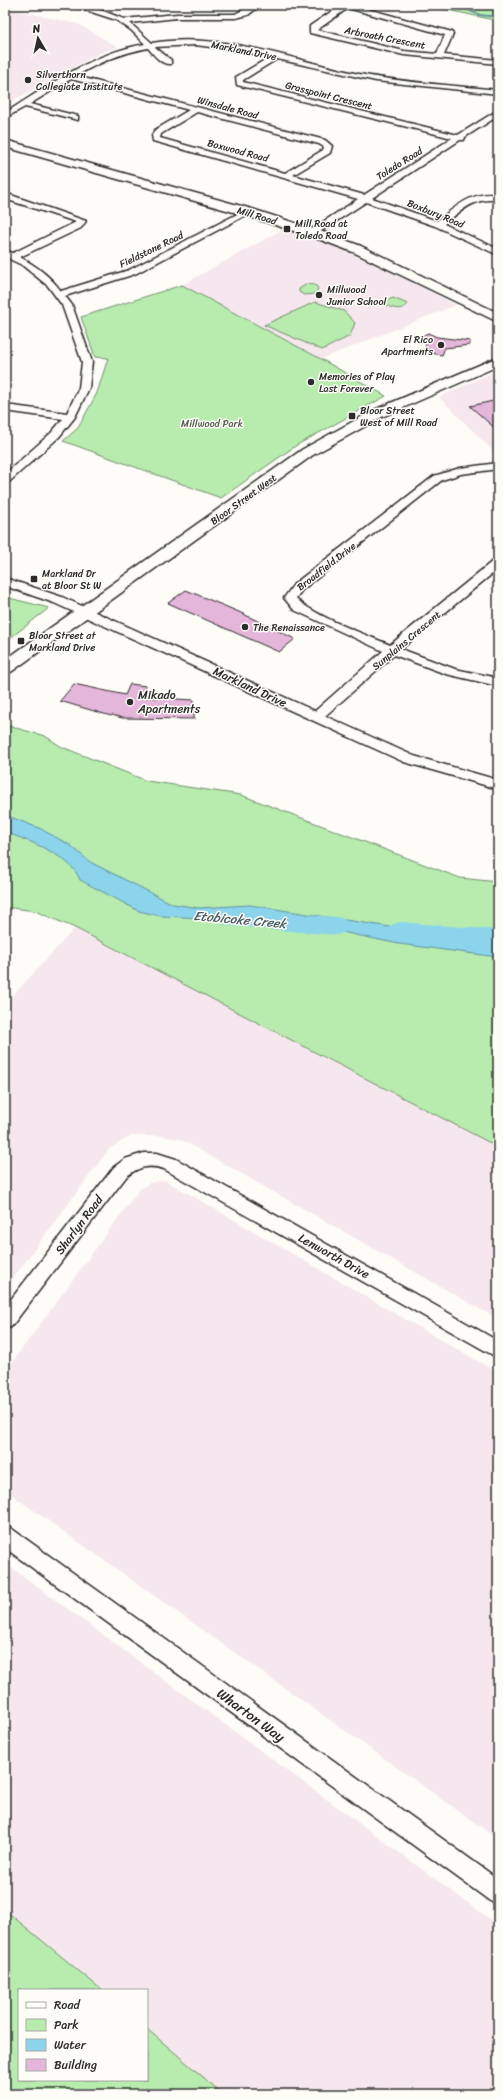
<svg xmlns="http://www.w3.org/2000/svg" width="503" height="2099" font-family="Sriracha,sans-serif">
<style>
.built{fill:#f6e7ee}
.green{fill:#b7ecae;stroke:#718c6c}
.water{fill:#8bd4ec;stroke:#65909f}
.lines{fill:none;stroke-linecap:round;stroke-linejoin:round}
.stream{stroke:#65909f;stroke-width:2}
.river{fill:#8bd4ec;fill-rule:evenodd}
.building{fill:#e4b6da;stroke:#2b2b2b}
.street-casing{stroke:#2b2b2b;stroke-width:3}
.secondary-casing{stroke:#2b2b2b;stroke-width:3}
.street{fill:#fdfcf7;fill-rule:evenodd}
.secondary{fill:#fdfcf7;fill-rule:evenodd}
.poi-dot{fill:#2b2b2b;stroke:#fdfcf7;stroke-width:1.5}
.labels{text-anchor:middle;stroke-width:3;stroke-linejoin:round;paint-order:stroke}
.far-street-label{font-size:10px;fill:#2b2b2b;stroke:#fdfcf7}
.far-poi-label{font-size:10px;fill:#2b2b2b;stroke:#fdfcf7;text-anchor:start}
.far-park-label{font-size:10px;fill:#4e5b4c;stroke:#fdfcf7}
.street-label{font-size:12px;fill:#2b2b2b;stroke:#fdfcf7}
.poi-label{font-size:12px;fill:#2b2b2b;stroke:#fdfcf7;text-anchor:start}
.water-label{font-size:13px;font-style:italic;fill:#485e65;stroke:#fdfcf7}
.near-street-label{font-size:14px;fill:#2b2b2b;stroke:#fdfcf7}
</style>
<rect width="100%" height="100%" fill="#fdfcf7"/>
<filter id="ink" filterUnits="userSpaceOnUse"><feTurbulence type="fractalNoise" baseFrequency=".025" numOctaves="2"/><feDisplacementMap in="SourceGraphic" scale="8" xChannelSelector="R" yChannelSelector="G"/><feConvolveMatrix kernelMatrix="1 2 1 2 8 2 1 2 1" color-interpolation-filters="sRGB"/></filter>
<g filter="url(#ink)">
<path class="built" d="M5 8 78 24 118 47 98 54 5 105Z
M287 227 352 250 456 305 321 359 182 285Z
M498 370V456L439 397Z
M75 928 498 1147V1319L180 1139 161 1136H131L109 1149 5 1289V1004Z
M165 1180 498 1373V1839L5 1490V1372L138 1191 149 1183Z
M5 1563 498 1925V2094H223L147 2029V1990H102L5 1910Z"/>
<path class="green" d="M426 5H498V21Z
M307 284 315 285 318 288 316 294 304 295 299 292V289Z
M182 285 321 359 386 396 297 445 221 498 63 441 78 428 97 393 108 358 95 357 81 317Z
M393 298 408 304C400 313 390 307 381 303Z
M315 302 344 311 355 323 350 336 322 350 264 325Z
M5 597 49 608 5 642Z
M5 725 45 736 62 747 147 781 241 795 460 878 498 882V1147L75 928 35 911 5 907Z
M5 1910 102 1990H19V2080H147V2029L223 2094H5Z"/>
<path class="water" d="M5 815 39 828 70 845 90 862 173 904 199 908 250 905 454 937 498 939V957L399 944 294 922 160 916 139 911 80 880C71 855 28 841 5 832Z"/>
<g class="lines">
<path class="stream" d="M457 5 480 15 498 17"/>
<path class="river" d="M232 910 337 917 346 920 349 926 346 932 337 935 232 926 223 924 220 918 223 912Z
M400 922 498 930V948L400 940 391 937 388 931 391 925Z"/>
</g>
<path class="building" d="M428 333 437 337 470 341V345L445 348 442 355 425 352 426 344 416 339Z
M498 400V431L470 406Z
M186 590 239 612 295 639 279 652 168 603Z
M74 684 125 695 130 684 146 686 140 697 194 700V719L122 718 112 715 111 716 60 701Z"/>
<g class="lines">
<g class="street-casing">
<path id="street" d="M70 5H84L95 8 124 19 177 14H235L252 5H261L248 15 236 18H177L130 23 152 43C221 31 292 60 359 74 404 83 452 85 498 90V94L376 81 277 59 243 80V82L458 135 498 110V116L465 137 464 140H460L372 198 437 221C456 207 473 190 498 195V201C476 196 461 211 444 224L498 249V255L435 226 366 202 315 235H309V231L358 199 153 141 152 135 155 130 189 110 71 79 30 104 78 116V120L25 107 5 118V113C50 85 92 53 145 44L131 30 116 20ZM195 45 227 49 270 57 236 77 237 85 452 138 364 195 293 175 330 153 332 146 325 140 76 76C99 62 122 53 148 48 154 55 161 65 171 64V60L155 47ZM197 112 319 144 324 147 323 150 285 173 160 138 161 134Z
M341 5H353L452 32 453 34 444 55 498 60V64L404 55 310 33V26ZM348 8 445 35 437 54 404 51 317 30Z
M5 193 86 221 81 228 20 257C35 265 51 277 61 291L129 270 245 210 248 209 252 212 135 274 65 296 72 305 92 362 89 388 75 417 59 437 9 482 5 483V474L51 433 63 419 5 411V405L67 413 79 388 82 362 62 305 48 286 22 265 5 257V250L13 253 76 222 5 199Z
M498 463V469L461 474 442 480 302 590 296 598C311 615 367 635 390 645L494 560 498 559V569L401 649 455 669 498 678V686L446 674 394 655 325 716 414 756 498 780V789L404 762 54 603 5 586V578L62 597 315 711 383 651 294 610 284 598 294 584 434 476 460 468Z
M144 1153H157L176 1159 498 1341V1358L164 1169C149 1164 138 1167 126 1177L11 1327 5 1329V1307L114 1167 125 1159Z
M5 1526 12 1529 498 1879V1905L490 1901 5 1548Z"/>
</g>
<g class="secondary-casing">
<path id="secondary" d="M5 140 252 209 329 234 361 246 498 313V322L353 252 321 240 244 215 5 147Z
M498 357V366L382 417 313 455 11 672 5 673V660L303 449 372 411Z"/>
</g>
<use href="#street" class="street"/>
<use href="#secondary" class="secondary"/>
</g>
</g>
<g class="poi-dot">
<circle cx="28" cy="80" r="4"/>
<rect x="283" y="225" width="8" height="8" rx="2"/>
<circle cx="319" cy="295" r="4"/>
<circle cx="441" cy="345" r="4"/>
<circle cx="311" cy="382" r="4"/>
<rect x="348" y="412" width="8" height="8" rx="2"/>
<rect x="30" y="575" width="8" height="8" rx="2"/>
<circle cx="245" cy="627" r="4"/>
<rect x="17" y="637" width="8" height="8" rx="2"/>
<circle cx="130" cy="702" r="4"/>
</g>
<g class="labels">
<g class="far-street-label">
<text transform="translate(385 37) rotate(11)" y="4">Arbroath Crescent</text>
<text transform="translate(244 50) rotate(11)" y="4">Markland Drive</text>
<text transform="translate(329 95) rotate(14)" y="4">Grasspoint Crescent</text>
<text transform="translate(228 107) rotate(15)" y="4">Winsdale Road</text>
<text transform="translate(238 150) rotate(15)" y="4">Boxwood Road</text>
<text transform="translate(399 163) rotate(-32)" y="4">Toledo Road</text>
<text transform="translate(436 213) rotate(22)" y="4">Boxbury Road</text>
<text transform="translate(257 215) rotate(17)" y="4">Mill Road</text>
<text transform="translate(151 249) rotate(-26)" y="4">Fieldstone Road</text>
<text transform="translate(243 499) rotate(-36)" y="4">Bloor Street West</text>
<text transform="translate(326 566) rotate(-38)" y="4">Broadfield Drive</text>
<text transform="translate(406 640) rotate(-40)" y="4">Sunplains Crescent</text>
</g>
<g class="far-poi-label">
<text x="36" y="78">Silverthorn<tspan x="36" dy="12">Collegiate Institute</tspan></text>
<text x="295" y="227">Mill Road at<tspan x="295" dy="12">Toledo Road</tspan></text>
<text x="327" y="293">Millwood<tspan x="327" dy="12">Junior School</tspan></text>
<text x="433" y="343" text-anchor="end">El Rico<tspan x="433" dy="12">Apartments</tspan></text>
<text x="319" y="380">Memories of Play<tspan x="319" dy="12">Last Forever</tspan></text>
<text x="360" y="414">Bloor Street<tspan x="360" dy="12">West of Mill Road</tspan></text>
<text x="42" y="577">Markland Dr<tspan x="42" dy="12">at Bloor St W</tspan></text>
<text x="253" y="631">The Renaissance</text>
<text x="29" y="639">Bloor Street at<tspan x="29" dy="12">Markland Drive</tspan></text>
</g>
<g class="far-park-label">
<text x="212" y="427">Millwood Park</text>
</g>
<g class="street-label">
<text transform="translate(250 687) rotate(25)" y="4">Markland Drive</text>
<text transform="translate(79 1225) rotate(-53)" y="4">Sharlyn Road</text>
<text transform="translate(334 1256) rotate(29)" y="4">Lenworth Drive</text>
</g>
<g class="poi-label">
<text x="138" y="699">Mikado<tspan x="138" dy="14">Apartments</tspan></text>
</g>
<g class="water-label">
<text transform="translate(240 919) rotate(5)" y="5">Etobicoke Creek</text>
</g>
<g class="near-street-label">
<text transform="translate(251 1715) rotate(36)" y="5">Wharton Way</text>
</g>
</g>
<rect width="503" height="2099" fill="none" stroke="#fdfcf7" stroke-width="20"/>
<rect x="10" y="10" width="483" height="2079" fill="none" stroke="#2b2b2b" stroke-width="1.5" filter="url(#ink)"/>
<rect x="18" y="1989" width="130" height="92" fill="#fdfcf7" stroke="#a9a8a5"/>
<rect x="26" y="2002" width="20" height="6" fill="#fdfcf7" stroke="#a9a8a5"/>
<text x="54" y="2009" font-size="12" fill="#2b2b2b">Road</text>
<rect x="26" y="2019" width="20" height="12" fill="#b7ecae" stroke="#a9a8a5"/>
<text x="54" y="2029" font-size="12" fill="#2b2b2b">Park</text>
<rect x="26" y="2039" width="20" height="12" fill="#8bd4ec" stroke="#a9a8a5"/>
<text x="54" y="2049" font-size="12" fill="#2b2b2b">Water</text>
<rect x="26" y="2059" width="20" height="12" fill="#e4b6da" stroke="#a9a8a5"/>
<text x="54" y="2069" font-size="12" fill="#2b2b2b">Building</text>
<g transform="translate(38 38) rotate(351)" stroke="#fdfcf7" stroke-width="3" paint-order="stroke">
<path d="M0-3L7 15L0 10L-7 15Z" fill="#2b2b2b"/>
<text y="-6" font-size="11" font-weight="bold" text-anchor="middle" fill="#2b2b2b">N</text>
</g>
</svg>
